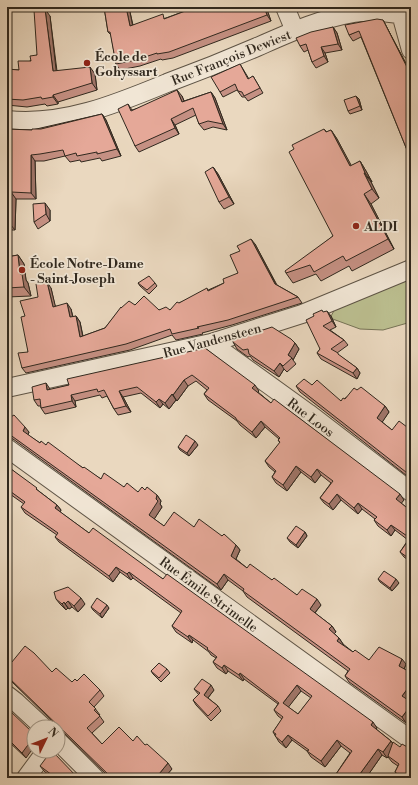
<svg xmlns="http://www.w3.org/2000/svg" width="418" height="785" font-family="'Libre Bodoni',serif">
<style>
.green{fill:#bbbe8f;stroke:#767356}
.lines{fill:none;stroke-linecap:round;stroke-linejoin:round}
.minor-casing{stroke:#5e5446;stroke-width:20}
.minor{stroke:#f1e6d5;stroke-width:18}
.wall{fill:#c59083;stroke:#30281e;fill-rule:evenodd}
.shaded-wall{fill:#a0766a;stroke:#30281e}
.building{fill:#e5a898;stroke:#30281e;fill-rule:evenodd}
.poi-dot{fill:#8f2418;stroke:#f1e6d5;stroke-width:1.5}
.labels{text-anchor:middle;stroke-width:3.5;stroke-linejoin:round;paint-order:stroke}
.poi-label{font-size:13px;font-weight:bold;fill:#30281e;stroke:#f1e6d5;text-anchor:start}
.street-label{font-size:13px;fill:#30281e;stroke:#f1e6d5}
</style>
<rect width="100%" height="100%" fill="#ead8bf"/>
<filter id="stains"><feTurbulence type="fractalNoise" baseFrequency=".005" numOctaves="4"/><feColorMatrix values="0 0 0 0 .2 0 0 0 0 .09 0 0 0 0 .02 0 0 0 .5 -.17"/></filter>
<radialGradient id="worn" r=".72"><stop offset=".6" stop-color="#630" stop-opacity="0"/><stop offset="1" stop-color="#630" stop-opacity=".3"/></radialGradient>
<path class="green" d="M411 269V322L383 330 360 329 330 318 341 298Z"/>
<g class="lines">
<g class="minor-casing">
<path id="minor" d="M285 7 295 31
M401 14 411 50
M7 120C63 126 116 104 167 83 197 72 227 60 257 47 289 33 319 19 354 13 373 10 392 13 411 16
M211 343 308 413 411 492
M7 388 211 343 302 314 411 269
M7 448 411 740
M7 695 16 702 43 727
M58 741 95 778
M26 778 46 751"/>
</g>
<use href="#minor" class="minor"/>
</g>
<path class="wall" d="M104 7H127L130 12 133 25 166 18 196 7H266L271 21 173 58 162 60 161 59 140 66 120 70 116 64 111 35 108 32Z
M50 16 57 71 95 74 97 90 58 102V104L47 106 45 104 27 107 7 105V69L19 70 37 55Z
M383 20 386 26 411 73V155H410L407 150 361 37 353 41 349 35Z
M333 27 337 33 342 50 325 53 328 62 316 68 312 62 308 50 304 52 300 46Z
M240 64 249 79 253 76 263 93 248 101 245 97H242L237 90 223 97 220 92Z
M211 92 215 98 227 130 213 127 204 130 199 124 196 115 175 125 179 134 139 152 135 146 128 104 132 110 182 96 184 101Z
M359 99 362 110 350 114 348 111Z
M102 114 106 120 121 156 102 161 100 158 81 162 80 160 70 162 65 156 44 161H35L36 199H16L15 230H7V129L32 130Z
M324 129 327 132 331 130 337 139 351 166 360 161 366 171 372 182H371L379 198 371 204 394 249 352 271 349 266 321 281 316 274 293 283 286 273 333 236Z
M213 167 218 174 234 204 224 209 219 202Z
M50 210V221L38 229 34 222Z
M255 244 277 285 298 297 302 303 232 325 202 333 203 334 176 340 172 335 130 350 26 373 22 368 28 352 25 316 38 297 51 288 55 306 71 309 73 317 76 316 80 322 83 336 105 328 121 308 135 305 159 310H170L179 303 224 283 238 273Z
M18 255 24 264 26 280 28 283 31 296 7 297V257Z
M138 283H155L157 286 149 294 140 286Z
M324 312 331 316 336 327 330 330 344 340 348 345 337 353 340 356 357 368 360 373 357 379 321 359 317 353 320 349Z
M233 342 295 343 299 349 293 360 296 364 287 372 284 369 279 377 253 360 250 356 248 357 237 349Z
M205 348 259 391 258 392 271 403 404 500 401 503 411 511V562L404 557 400 552 408 540 395 530 391 536 378 526 374 520 375 519 362 509 358 514 341 500 333 510 324 503 320 498 331 483 321 475 315 483 301 472 287 491 276 483 272 477 275 472 269 467 265 461 280 443 278 440 279 439 265 427 256 438 240 425 237 421 208 400 204 394 207 390 196 381 188 386 177 401 176 400 169 409 163 404 160 408 141 393 123 397 131 412 118 415 114 409 107 396 102 398 100 395 75 401 76 407 45 414 41 408V406H38L34 400 50 390 69 385Z
M312 385 341 401 357 390 385 406 389 412 382 422 392 430H411V479L300 392 296 386Z
M7 398 11 417 29 432 28 435 40 443 46 445 101 479 138 492 145 490 157 495 161 501 160 504 162 507 154 519 164 526 194 527 222 536 236 545 240 550 236 559 247 568 272 580 297 595 321 605 315 613 332 626 336 632 334 633 339 638 343 644 353 652 369 660 406 664 404 669 411 695 408 700 411 702V716L406 723 349 682 345 676 348 671 247 597 243 591 228 580 221 590 13 439 8 438H7Z
M198 445 189 456 180 450 178 447Z
M7 466 40 492 57 505 61 510 60 512 89 533 163 579 377 728 376 729 391 741 393 743 411 778H399L395 772 398 766 392 762 388 757 387 758 382 755 366 778H334V777L350 753 341 746 325 767 311 757 307 751 292 740 286 748 279 742 273 732 282 719 278 716 274 710 278 704 244 679 243 681 228 671 226 674 217 668 213 662 216 658 211 655 209 652 193 640 192 643 176 632 172 626 181 613 133 578 131 580 120 572 113 582 59 542 55 537 57 535 25 513 21 507 24 504 7 492ZM301 691 311 698 298 714 288 707Z
M305 532 307 536 298 548 290 542 287 538Z
M378 579 399 583 392 591 380 582Z
M56 599 85 604 78 612 72 607 69 609 68 608 66 610 60 604Z
M91 607 109 608 102 618 93 610Z
M7 668 52 672 72 682 77 681 100 690 104 696 94 707 100 715H99L104 722 92 733 102 744 133 741 145 745 172 769 164 778H110L8 678 7 677Z
M167 669 170 673 161 682 153 674 151 671Z
M194 689 214 690 208 698 218 706 221 711 211 721 196 705 193 700 199 695Z
M7 710 26 758 7 740Z
M40 766 78 778 51 777 44 771Z"/>
<path class="shaded-wall" d="M126 7 130 12 134 33 130 26Z
M264 7H266L271 21 267 15Z
M45 9 50 16 57 78 53 71Z
M383 20 386 26 411 73V75Z
M333 27 337 33 342 50 338 44Z
M321 47 325 53 328 62 324 56Z
M90 67 95 74 97 90 92 83Z
M177 90 182 96 187 108 182 102Z
M211 92 215 98 227 130 223 124Z
M53 95 58 102V104L53 97Z
M356 96 359 99 362 110 360 106Z
M102 114 106 120 121 156 117 149Z
M171 119 175 125 179 134 175 128Z
M331 130 337 139 357 176 350 166Z
M31 155 35 161 36 199 31 193Z
M360 161 366 171 372 182 365 173Z
M213 167 218 174 234 204 229 197Z
M364 173 371 182 379 198 372 189Z
M11 192 16 199 15 230 10 224Z
M364 194 371 204 394 249 388 239Z
M45 203 50 210V221L46 214Z
M251 239 255 244 279 290 275 284Z
M18 255 24 264 26 280 28 283 31 296 24 287 20 274Z
M47 282 51 288 57 313 53 307Z
M67 303 71 309 74 323 70 317Z
M327 311 331 316 336 327 332 321Z
M76 316 80 322 84 343 80 337Z
M295 343 299 349 293 360 292 358 288 355Z
M280 363 284 369 279 377 274 371Z
M357 368 360 373 357 379 353 373Z
M184 380 188 386 177 401 173 395Z
M46 383 50 389 47 390Z
M255 385 259 391 256 394 252 388Z
M119 391 123 397 131 412 126 406Z
M172 394 176 400 169 409 165 403Z
M71 395 75 401 76 407 72 401Z
M7 398 13 424 9 418 7 409Z
M159 399 163 404 160 408 156 402Z
M385 406 389 412 381 424 377 418Z
M261 421 265 427 256 438 252 432Z
M25 427 29 432 27 437 23 431Z
M195 441 198 445 189 456 187 453Z
M296 466 301 472 287 491 283 485Z
M317 469 321 475 315 483 311 477Z
M337 494 341 500 333 510 329 504Z
M400 494 404 500 400 505 396 499Z
M157 495 161 501 160 504 162 507 153 521 149 515 156 499Z
M358 503 362 509 358 514 354 508Z
M57 505 61 510 59 514 55 508Z
M391 525 395 530 391 536 387 530Z
M305 532 307 536 298 548 296 545Z
M236 545 240 550 235 561 231 556Z
M116 567 120 572 113 582 109 576Z
M129 572 133 578 131 580 127 574Z
M224 574 228 580 221 590 217 584Z
M396 579 399 583 392 591 390 588Z
M81 598 85 604 78 612 74 606Z
M317 599 321 605 313 615 310 609Z
M68 601 72 607 69 609 65 604Z
M64 602 68 608 66 610 62 604Z
M107 605 109 608 102 618 100 614Z
M332 626 336 632 333 635 329 629Z
M189 635 193 640 192 643 188 637Z
M339 638 343 644 341 646 337 641Z
M7 643 11 649 7 658Z
M402 659 406 664 403 672 399 666Z
M224 665 228 671 226 674 222 668Z
M240 673 244 679 243 681 239 675Z
M411 684V695L406 702 402 696Z
M211 685 214 690 207 699 204 695Z
M297 685 301 691 287 709 283 703Z
M411 705V716L406 723 402 717Z
M373 722 377 728 375 731 371 725Z
M32 732 34 735V747L26 758 22 753 30 735Z
M288 735 292 740 286 748 282 742Z
M337 740 341 746 325 767 321 761Z
M391 741 395 747 387 758 383 752Z
M378 749 382 755 366 778H357Z
M168 763 172 769 164 778H162L159 774Z"/>
<path class="building" d="M104 7H126L130 26 163 14 164 19 196 7H264L267 15 169 52 157 54V53L136 60 116 64 110 32H108Z
M45 9 53 71 90 67 92 83 53 95V97L42 99 41 97 23 100 7 99V69L19 70 18 61H31L30 56 37 55 34 10Z
M377 19 383 20 411 75V155L408 149 407 150 359 31 349 35 345 25Z
M333 27 338 44 321 47 324 56 312 62 306 44 300 46 296 38 311 32Z
M240 64 248 79 253 76 260 88 244 96 242 92 238 91 235 84 220 92 211 77Z
M177 90 182 102 211 92 223 124 208 121 199 124 193 108 171 119 175 128 135 146 118 109 128 104 131 111Z
M356 96 360 106 348 111 344 100Z
M102 114 117 149 97 154V152L77 156 76 153 65 156 63 150 40 154 31 155V193L11 192 10 224H7V129L32 130V129H41Z
M324 129 326 132 331 130 350 166 360 161 365 173H364L372 189 364 194 388 239 346 261 343 256 314 272 310 265 286 273 285 271 333 236 289 152 294 149 292 145Z
M213 167 229 197 219 202 205 172Z
M45 203 46 214 34 222 33 204Z
M251 239 275 284 298 297 228 320 197 327 199 328 172 334 170 329 126 344 22 368 18 353 28 352 21 317 25 316 20 301 38 297 36 284 47 282 53 307 67 303 70 317 76 316 80 337 105 328 121 307V308L129 301 135 305 144 296 159 310 166 307 170 310 177 302 179 303 207 288 208 291 224 283 223 279 238 273 230 255 240 251 237 246Z
M18 255 20 274H22L24 287 7 288V257Z
M149 276 155 283 147 290 138 283Z
M322 310 323 312 327 311 332 321 323 326 344 340 331 349 338 353V354L357 368 353 373 317 353 320 349 306 320 314 316 313 314Z
M272 327 291 339 295 343 288 355 292 358 283 366 280 363 274 371 249 354 248 349 243 350 233 342 232 340Z
M205 348 255 385 252 388 271 403 274 399 400 494 396 499 411 511V560L400 552 410 538 391 525 387 530 374 520 377 517 358 503 354 508 337 494 329 504 320 498 333 481 317 469 311 477 296 466 283 485 272 477 276 471 265 461 280 442 278 440 280 438 261 421 252 432 236 419V418L204 394 209 388 192 375 184 380 173 395 172 394 165 403 159 399 156 402 137 387 119 391 126 406 114 409 104 390 98 392 97 389 71 395 72 401 41 408 40 399 34 400 32 387 46 383 47 390 69 385 67 379Z
M304 379 312 385 317 380 341 401 343 398 345 399 354 388 357 390 361 387 385 406 377 418 392 430 399 421 411 430V476L296 386Z
M7 409 9 418 14 415 25 427 23 431 40 443 41 441 46 445 48 442 83 468 84 467 101 479 104 473 124 487 127 483 138 492 142 487 145 490 147 487 157 495 156 499 158 501 149 515 164 526 174 512 194 527 199 519 222 536 224 534 236 545 231 556 247 568 250 564 272 580 274 578 297 595 302 589 317 599 310 609 332 626 329 629 339 638 337 641 353 652 355 650 369 660 379 647 402 659 399 666 408 671 411 666V684L402 696 411 702V705L402 717 345 676 350 669 243 591 244 589 224 574 217 584 9 434 7 433Z
M186 435 195 441 187 453 178 447Z
M7 466 37 488 36 489 57 505 55 508 89 533 93 528 163 579 167 574 373 722 371 725 391 741 383 752 378 749 357 778H335L334 777 352 751 337 740 321 761 307 751 309 750 288 735 282 742 275 736 276 734 273 732 283 717 274 710 279 703 240 673 239 675 224 665 222 668 213 662 217 657 207 649 208 648 189 635 188 637 172 626 182 611 129 572 127 574 116 567 109 576 55 537 58 533 21 507 25 502 7 489ZM297 685 312 696 298 714 283 703Z
M296 526 305 532 296 545 287 538Z
M384 571 396 579 390 588 378 579Z
M68 587 81 598 74 606 68 601 65 604 64 602 62 604 56 599 54 592Z
M97 598 107 605 100 614 91 607Z
M25 646 34 653 52 672 56 668 72 682 75 679 77 681 84 674 100 690 89 702 96 709 94 710 100 716 87 728 102 744 119 727 133 741 137 736 145 745 147 744 168 763 159 774 163 778H112L7 676V668Z
M159 663 167 669 159 678 151 671Z
M202 679 211 685 204 695 218 706 208 716 193 700 200 693 194 689Z
M8 709 32 732 30 735 33 738 22 753 7 738V710Z
M393 742 400 747 402 744 411 749V778H400L398 777 399 775 395 772 399 764 388 756Z
M54 753 78 778H50L52 775 40 766 49 754Z"/>
<g class="poi-dot">
<circle cx="87" cy="63" r="4"/>
<circle cx="356" cy="226" r="4"/>
<circle cx="22" cy="270" r="4"/>
</g>
<g class="labels">
<g class="poi-label">
<text x="95" y="61">École de<tspan x="95" dy="15">Gohyssart</tspan></text>
<text x="364" y="231">ALDI</text>
<text x="30" y="268">École Notre-Dame<tspan x="30" dy="15">- Saint-Joseph</tspan></text>
</g>
<g class="street-label">
<text transform="translate(231 57) rotate(-22)" y="5">Rue François Dewiest</text>
<text transform="translate(212 340) rotate(-15)" y="5">Rue Vandensteen</text>
<text transform="translate(311 417) rotate(37)" y="5">Rue Loos</text>
<text transform="translate(209 594) rotate(36)" y="5">Rue Émile Strimelle</text>
</g>
</g>
<rect width="418" height="785" fill="none" stroke="#ead8bf" stroke-width="24"/>
<rect x="8" y="8" width="402" height="769" fill="none" stroke="#30281e" stroke-width="2"/>
<rect x="12" y="12" width="394" height="761" fill="none" stroke="#30281e"/>
<g transform="translate(46 739) rotate(47)"><circle r="19" fill="#f1e6d5" stroke="#a49a8c"/>
<path d="M0-3L7 15L0 10L-7 15Z" fill="#8f2418"/>
<text y="-6" font-size="11" font-weight="bold" text-anchor="middle" fill="#30281e">N</text>
</g>
<rect width="100%" height="100%" filter="url(#stains)"/>
<rect width="100%" height="100%" fill="url(#worn)"/>
</svg>
